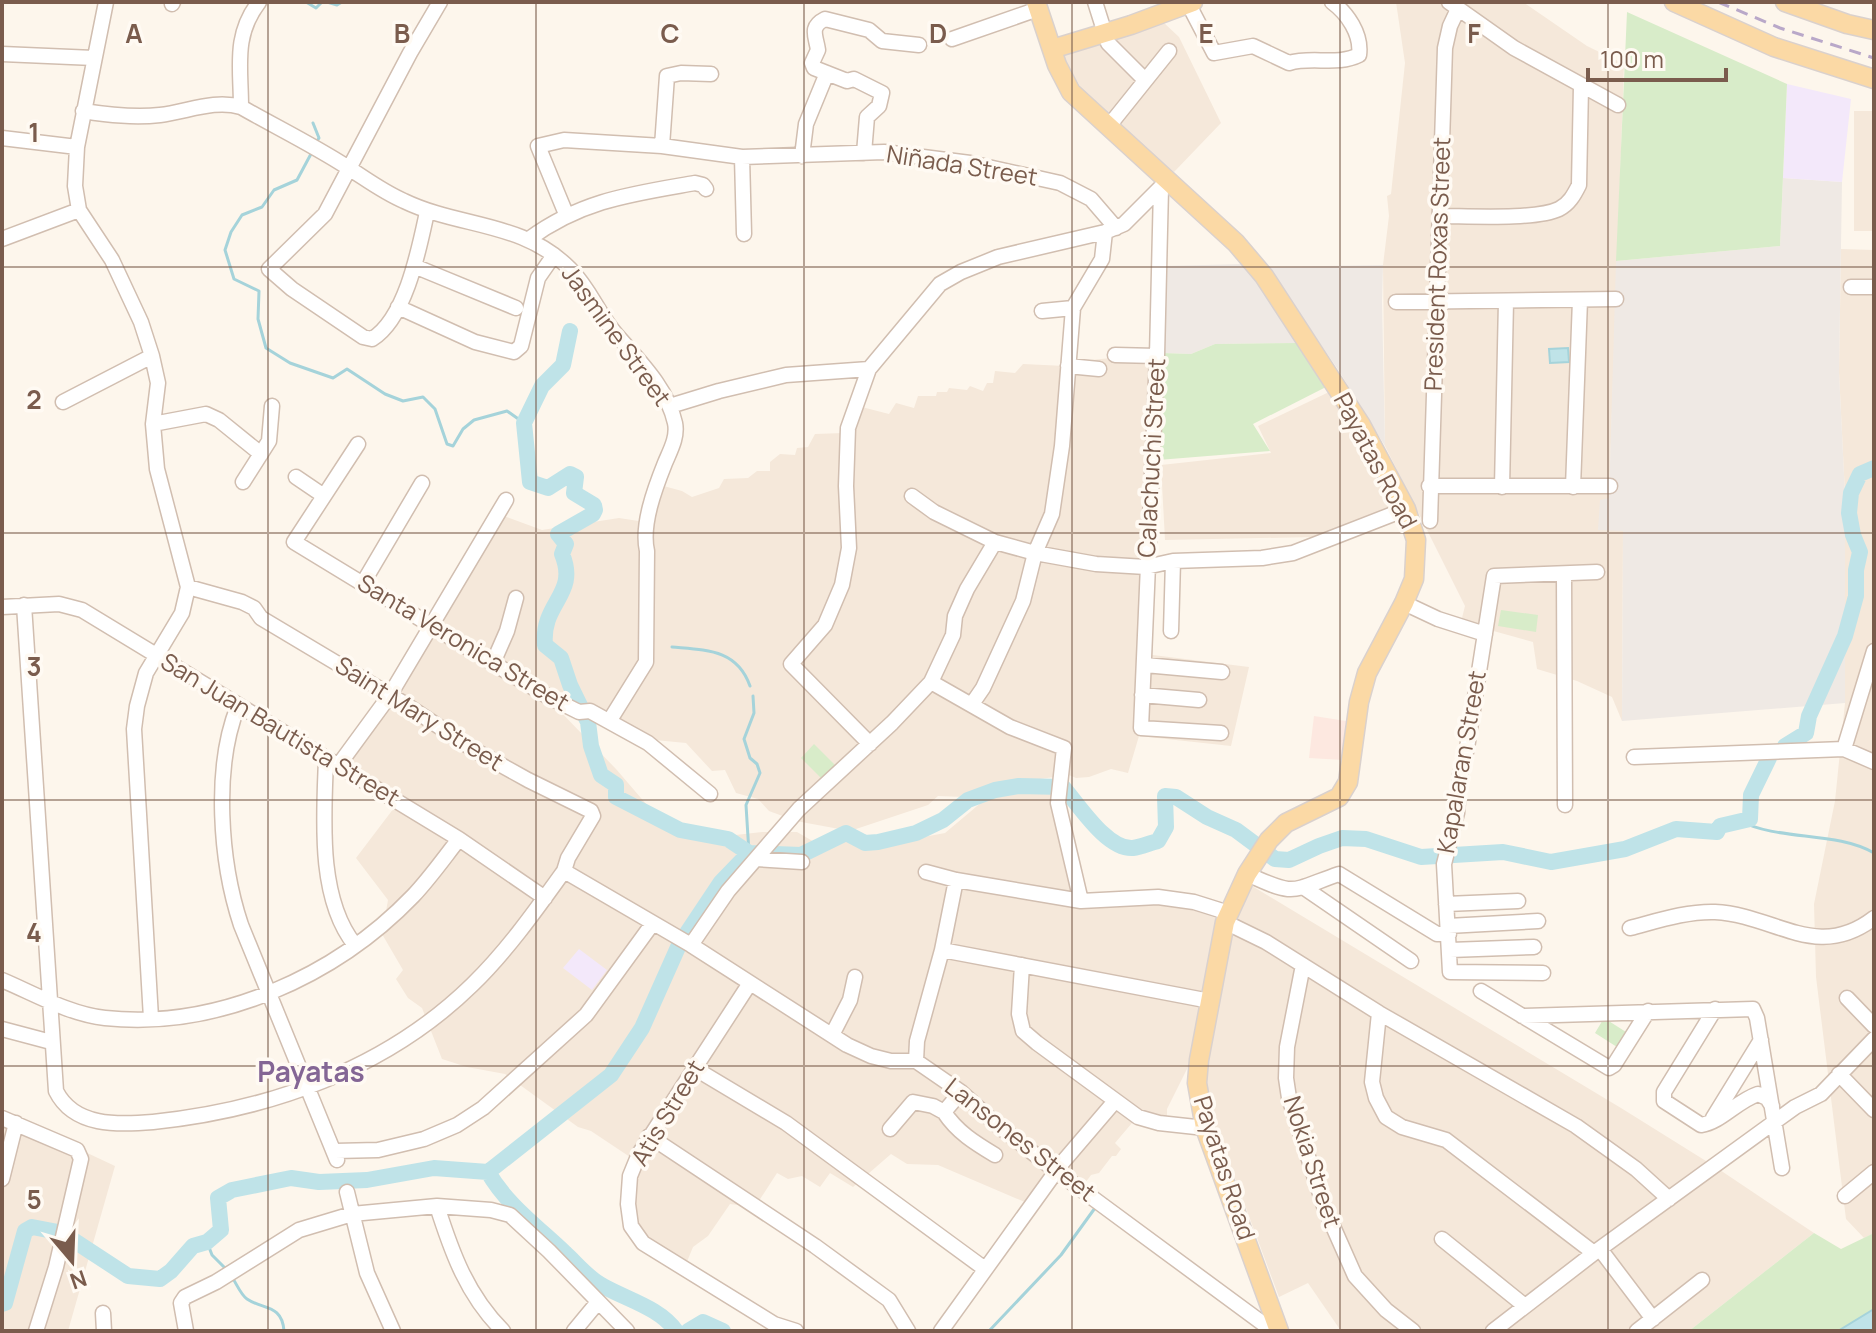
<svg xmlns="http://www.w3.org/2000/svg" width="1876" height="1333" font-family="Manrope,sans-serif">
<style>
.residential{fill:#f5e8da}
.commercial{fill:#fde8e0}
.industrial{fill:#efe9e4}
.education{fill:#f3e8fa}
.green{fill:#d8ecc9}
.water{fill:#bfe3e8;stroke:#a5d3da;stroke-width:2}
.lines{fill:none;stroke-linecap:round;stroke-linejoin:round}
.stream{stroke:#a5d3da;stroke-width:3}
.river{stroke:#bfe3e8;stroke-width:16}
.minor-casing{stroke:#d1beb0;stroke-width:17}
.major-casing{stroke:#dad1cd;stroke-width:21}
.minor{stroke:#fff;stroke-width:14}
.major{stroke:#fbd9a5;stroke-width:18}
.rail{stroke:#b9a8c9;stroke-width:3;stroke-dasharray:12 8;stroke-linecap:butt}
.grid{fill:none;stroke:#7a5c4d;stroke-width:2;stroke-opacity:0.55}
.labels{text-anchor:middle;stroke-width:7;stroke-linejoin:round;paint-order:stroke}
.street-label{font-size:24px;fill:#7a5c4d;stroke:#fffaf3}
.quarter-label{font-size:28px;font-weight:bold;fill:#846695;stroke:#fffaf3}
.grid-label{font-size:26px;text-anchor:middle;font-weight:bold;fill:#7a5c4d;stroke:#fffaf3;stroke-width:7;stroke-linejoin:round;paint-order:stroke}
</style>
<rect width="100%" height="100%" fill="#fdf6ec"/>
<path class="residential" d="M1396 2H1523L1587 46 1624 64 1609 498 1598 530H1623L1622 721 1612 697 1577 681 1537 669 1533 642 1461 622 1465 606 1385 446 1383 265 1389 216 1387 196 1391 194 1405 63Z
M1163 22 1179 37 1221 123 1174 172 1092 101 1081 88 1062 55Z
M1854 111H1874V231H1854Z
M1841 249 1874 250V1233L1864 1238 1846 1219 1816 977 1814 904 1835 801 1845 703V495L1839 372Z
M1162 353 1145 654 1249 667 1231 746 1139 736 1128 773 1111 769 1089 777 1076 778 1069 775 1003 784 964 797 938 796 928 805 850 831 796 821 769 811 758 799 736 793 725 770 712 771 686 743 634 738 537 685 437 625 501 515 542 530 619 518 645 522 660 485 682 491 692 497 719 488 724 479 748 478 757 471H770V462L780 454 795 455 797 448 808 447 815 434 843 433 854 405 889 414 896 403 914 408 918 396H936L937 392H947L949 388 967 390 970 386 983 391 987 383H993L995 371 1015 373 1023 364 1065 366 1091 360Z
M1329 392 1397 508 1315 537 1165 540 1161 465 1271 453 1258 426Z
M430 631 554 705 616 769 653 812 668 823H675L693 831 727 836 762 832H797L828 850 845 838 870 845 886 844 945 833 989 796 1060 791 1085 904 1171 903 1216 918 1188 1067 1167 1109V1121L1132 1123 1115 1143 1121 1149 1116 1156H1112L1099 1173 1091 1175 1080 1190 1057 1174 1034 1206 938 1165 907 1164 891 1154 853 1187 830 1173 820 1187 802 1176 788 1179 777 1173 755 1207 730 1204 708 1236 693 1247 686 1264 647 1242 635 1225 633 1159 591 1131 578 1127 505 1074 467 1067 442 1059 422 1008 408 998 396 979 403 970 382 934 388 900 356 858 400 800 346 762Z
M1252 886 1621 1108 1714 1166 1814 1233 1689 1331H1341L1308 1283 1279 1297 1208 1106 1205 1079 1231 928Z
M2 1113 115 1166 68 1331H2Z"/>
<path class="commercial" d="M1314 716 1346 721 1343 760 1309 758Z"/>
<path class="industrial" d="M1783 178 1842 182 1839 372 1845 495V703L1622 721 1623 531 1598 530 1600 500 1609 498 1616 261 1780 246Z
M1245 264 1298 343 1215 344 1191 354 1162 353 1163 266Z
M1383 265 1382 302 1385 446 1339 371 1268 267Z"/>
<path class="education" d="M1787 84 1851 99 1842 182 1783 178Z
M579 949 607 970 592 990 563 968Z"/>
<path class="green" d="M1627 12 1787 84 1780 246 1616 261Z
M1298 343 1326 387 1253 424 1270 451 1158 460 1162 353 1191 354 1215 344Z
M1501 610 1538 615 1536 632 1498 626Z
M814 744 838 768 825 782 801 758Z
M1604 1018 1626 1032 1617 1047 1595 1033Z
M1814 1233 1841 1249 1874 1233V1331H1689Z"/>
<path class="water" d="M1568 348 1569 362 1550 363 1549 349Z
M1874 1309V1331H1838Z"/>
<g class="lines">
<path class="stream" d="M306 2 316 8 322 2
M327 2 337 5 342 2
M313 123 319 138 317 141
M312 152 297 180 274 190 262 207 242 215 231 232 225 250 234 279 259 291 258 319 266 348 290 363 333 378 347 369 385 394 403 401 423 397 435 409 447 444 453 446 463 429 474 420 507 411 524 423
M672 647C706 650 737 649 750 686
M1740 821C1779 841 1836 831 1874 853
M749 853 746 805 760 773 757 764 750 758 744 739 754 713 753 696
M207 1242 212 1255 228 1271
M232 1277C236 1283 241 1295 247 1299 263 1310 282 1304 284 1331
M989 1331 1061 1255 1095 1208"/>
<path class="river" d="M570 331 563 365 542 386 524 423 530 482 548 488 570 474 576 477 574 493 594 505 595 510 593 514 558 534 566 544 562 554C579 595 541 602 545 645L561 658 570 685 588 722 591 746 601 775 616 785V797L680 830 728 839 749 853
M1785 746 1806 733 1809 716 1845 636 1856 596V570L1860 552 1853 535 1849 513 1851 493 1860 474 1874 468
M687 933 721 882 749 853 801 855 846 833 865 843 878 842 916 833 943 820 968 800 995 790 1019 786 1063 787C1079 805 1107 850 1133 848 1141 847 1150 843 1158 841L1166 827 1165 796 1176 797 1207 817 1236 830 1275 859 1289 860 1319 846 1342 838 1366 839 1421 857 1503 852 1551 862 1625 849 1676 829 1717 832 1720 826 1750 819 1751 795 1769 758
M488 1172C506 1204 539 1228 565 1253 577 1264 589 1279 603 1286 628 1300 660 1308 676 1331
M73 1240 128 1276 160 1279 171 1271 193 1246 207 1242 221 1230 218 1198 232 1190 291 1178 319 1182 367 1180 434 1168 488 1172 611 1075 642 1028 679 945
M2 1304 5 1303 25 1231 32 1227 58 1232
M688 1331 703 1322 723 1331"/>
<g class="minor-casing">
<path id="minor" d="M106 2 77 147 75 186 79 210 112 260 141 322 152 356 158 383 153 424 157 469 188 587 182 613 146 673 137 706 134 729 151 1018
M1095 2 1108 43 1145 80
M1449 2 1514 48 1618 105
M172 4 173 2
M1189 5 1214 53 1253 46 1289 63C1312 56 1337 66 1359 55 1362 34 1347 13 1332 2
M952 39 1038 9
M2 54 94 58
M241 107C241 67 233 36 259 2
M83 111C109 115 134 118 160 115 187 112 214 99 241 107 276 127 313 145 347 167 366 179 383 192 404 201 460 228 523 221 570 269 590 289 598 313 615 333 638 360 667 387 675 423 678 437 670 451 665 463 655 488 641 525 647 551L646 662 610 720
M1108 127 1169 51
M2 138 77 147
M662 146 667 76 681 73 711 74
M864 153 867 117 879 106 882 93 854 79 847 81 814 68 812 63 818 50C816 36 809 27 825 19L869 30 882 41 919 45
M802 156 806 124 827 73
M742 157 744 234
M1161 188 1157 356 1141 728 1221 733
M427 212C419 249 406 318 372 339L363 337 292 289 269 269 325 214 410 53 440 2
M566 214 538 146 564 140 662 146 742 157 884 152 970 163 1060 183 1091 199 1116 228
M1440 216C1468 216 1536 220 1559 209 1569 204 1574 195 1579 185L1581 86
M2 239 79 210
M529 239C582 200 632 194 695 183L703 185 706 189
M414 266 516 308
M1851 287H1874
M1396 302 1616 299
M398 307 475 342 514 352 521 346 538 278 554 255
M1042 311 1073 308
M1115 355 1157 356
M1068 366 1099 369
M63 402 152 356
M670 406 719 391 786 375 869 369
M153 424 206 414 219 420 261 454
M358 444 294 542 547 696 579 712 590 711 648 743 710 794
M296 477 324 496
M243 482 269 441 272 406
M1429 486H1610
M1502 487 1506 301
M1573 487 1580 300
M912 496 934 512 995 542 1035 553 1096 564 1146 567 1173 561 1262 558 1293 553 1406 509
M1430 521 1445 48 1450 26 1458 9
M1564 575 1565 805
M363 583 422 483
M1404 603 1438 619 1485 634
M24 605 56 1091C74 1127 118 1125 153 1122 270 1110 386 1069 472 985 507 951 536 910 564 871L568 858 593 816 591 811 528 780 474 750 405 704 261 618 254 608 242 602 188 587
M2 607 59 604 82 610 459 839 545 898
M1171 631 1173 561
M493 663 507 631 516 598
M1145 665 1222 672
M931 682 1010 727 1064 748 1058 803 1081 901
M1142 695 1199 700
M972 704 983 688 1023 601 1035 553 1052 514 1062 446 1073 308 1102 259 1105 232
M238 706C213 768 220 862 241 925L337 1160
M870 744 791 664 825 625 842 585 849 548 846 486 848 428 869 369 940 284 961 272 998 257 1105 232 1124 224 1167 181
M1844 749 1874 651
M1634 757 1844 749 1874 762
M326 759C324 816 317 898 355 945
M338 766 390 695 506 500
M756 859 802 862
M564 871 691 945 847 1045 871 1056 891 1061H916L961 1092 996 1124 1056 1171 1273 1331
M926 872 956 880 1081 901 1158 897 1194 902 1229 913
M1247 874C1297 897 1290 891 1339 874L1437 934H1449
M1306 889 1411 961
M1446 904 1518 901
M1225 922 1266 942 1379 1013 1576 1126 1636 1169 1669 1199
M1448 926 1538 921
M1630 928C1657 921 1687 911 1715 912 1775 915 1817 962 1874 918
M691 945 728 891 799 809 892 723 931 682 953 635 955 616 967 589 995 542
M942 950 1210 1001
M1450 950 1534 947
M1022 965 1019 1014 1023 1031 1037 1043 1138 1117 1159 1123 1205 1128
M1303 965 1287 1047 1286 1078 1289 1098 1324 1206 1355 1276 1386 1310 1413 1331
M1543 973 1450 972 1444 864 1457 813 1460 775 1467 748 1494 576 1597 572
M2 980C35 994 69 1014 105 1018 218 1030 336 976 413 896 430 878 444 858 459 839
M750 983 639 1154 630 1176 628 1204 631 1226 643 1243 774 1324 796 1331
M1481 991 1609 1068 1614 1065 1648 1011
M1847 998 1874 1026
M1715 1009 1664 1092V1101L1701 1125C1721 1122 1737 1101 1758 1094L1767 1098 1772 1106
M1379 1013 1372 1082 1376 1098 1386 1117 1402 1127 1446 1140 1594 1253
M1522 1016 1753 1009 1757 1018 1782 1168
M2 1029 51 1042
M832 1035 850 1000 855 977
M916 1061 917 1041 942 950 956 880
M694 1068 786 1123 985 1269
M1839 1074 1874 1110
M961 1092 944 1112C957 1132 975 1143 995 1155
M2 1118 77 1150 81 1159 56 1267 36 1331
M1713 1118 1761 1040
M890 1129 913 1102 933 1106 944 1112
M649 1136 815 1246 889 1300 908 1331
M335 1151 378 1150 424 1139 457 1125 483 1108 586 1015 653 923
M2 1179 16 1123
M347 1192 367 1273 393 1331
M1845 1196 1874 1172
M437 1206C452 1253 467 1295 503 1331
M1442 1239 1525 1306
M1600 1249 1653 1319
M103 1313 104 1331
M186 1331 181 1303 185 1297 216 1282 299 1230 352 1214 437 1206 491 1210 510 1215 549 1251 627 1331
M574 1331 598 1302
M941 1331 1062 1163 1115 1101
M1493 1331 1594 1253 1795 1107 1821 1094 1874 1039
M1637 1331 1702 1280"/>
</g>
<g class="major-casing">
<path id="major" d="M1036 2 1057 65 1071 92 1236 243 1264 276 1361 425 1406 509 1416 540 1414 579 1404 603 1367 673 1359 702 1348 782 1339 797 1286 823 1269 840 1247 874 1225 922 1199 1060 1197 1083 1205 1128 1279 1331
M1674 2 1774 47 1874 79
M1785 2 1847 24 1874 30
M1052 49 1131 25 1193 2"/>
</g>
<use href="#minor" class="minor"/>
<use href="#major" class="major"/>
<path class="rail" d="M1718 2 1780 28 1874 58"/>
</g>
<path class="grid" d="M268 2V1331M536 2V1331M804 2V1331M1072 2V1331M1340 2V1331M1608 2V1331M2 267H1874M2 533H1874M2 800H1874M2 1066H1874"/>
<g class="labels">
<g class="street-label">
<text transform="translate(962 166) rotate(9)" y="8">Niñada Street</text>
<text transform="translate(1438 264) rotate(-88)" y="8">President Roxas Street</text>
<text transform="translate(616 336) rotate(54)" y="8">Jasmine Street</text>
<text transform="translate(1152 458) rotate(-87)" y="8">Calachuchi Street</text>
<text transform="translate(1375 461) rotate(62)" y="8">Payatas Road</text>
<text transform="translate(463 643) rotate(31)" y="8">Santa Veronica Street</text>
<text transform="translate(419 714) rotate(32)" y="8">Saint Mary Street</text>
<text transform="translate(280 730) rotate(31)" y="8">San Juan Bautista Street</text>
<text transform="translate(1462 762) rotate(-80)" y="8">Kapalaran Street</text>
<text transform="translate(668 1113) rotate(-59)" y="8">Atis Street</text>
<text transform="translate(1020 1140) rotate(38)" y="8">Lansones Street</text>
<text transform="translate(1312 1162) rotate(72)" y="8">Nokia Street</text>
<text transform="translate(1224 1168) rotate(72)" y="8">Payatas Road</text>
</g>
<g class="quarter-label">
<text x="311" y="1082">Payatas</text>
</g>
</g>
<g class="grid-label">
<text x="134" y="43">A</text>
<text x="402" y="43">B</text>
<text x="670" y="43">C</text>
<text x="938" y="43">D</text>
<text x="1206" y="43">E</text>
<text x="1474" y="43">F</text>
<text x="34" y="142">1</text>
<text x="34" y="409">2</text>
<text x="34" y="676">3</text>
<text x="34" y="942">4</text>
<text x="34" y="1209">5</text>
</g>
<rect width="1876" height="1333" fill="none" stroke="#7a5c4d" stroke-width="8"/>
<g transform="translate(72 1261) rotate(161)" stroke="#fffaf3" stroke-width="6" paint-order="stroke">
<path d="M0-6L14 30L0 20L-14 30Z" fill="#7a5c4d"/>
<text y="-12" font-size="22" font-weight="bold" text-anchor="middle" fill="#7a5c4d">N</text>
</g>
<path d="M1588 68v12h138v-12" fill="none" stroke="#7a5c4d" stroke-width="4"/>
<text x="1600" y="68" font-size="24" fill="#7a5c4d" stroke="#fffaf3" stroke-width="6" paint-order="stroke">100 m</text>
</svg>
